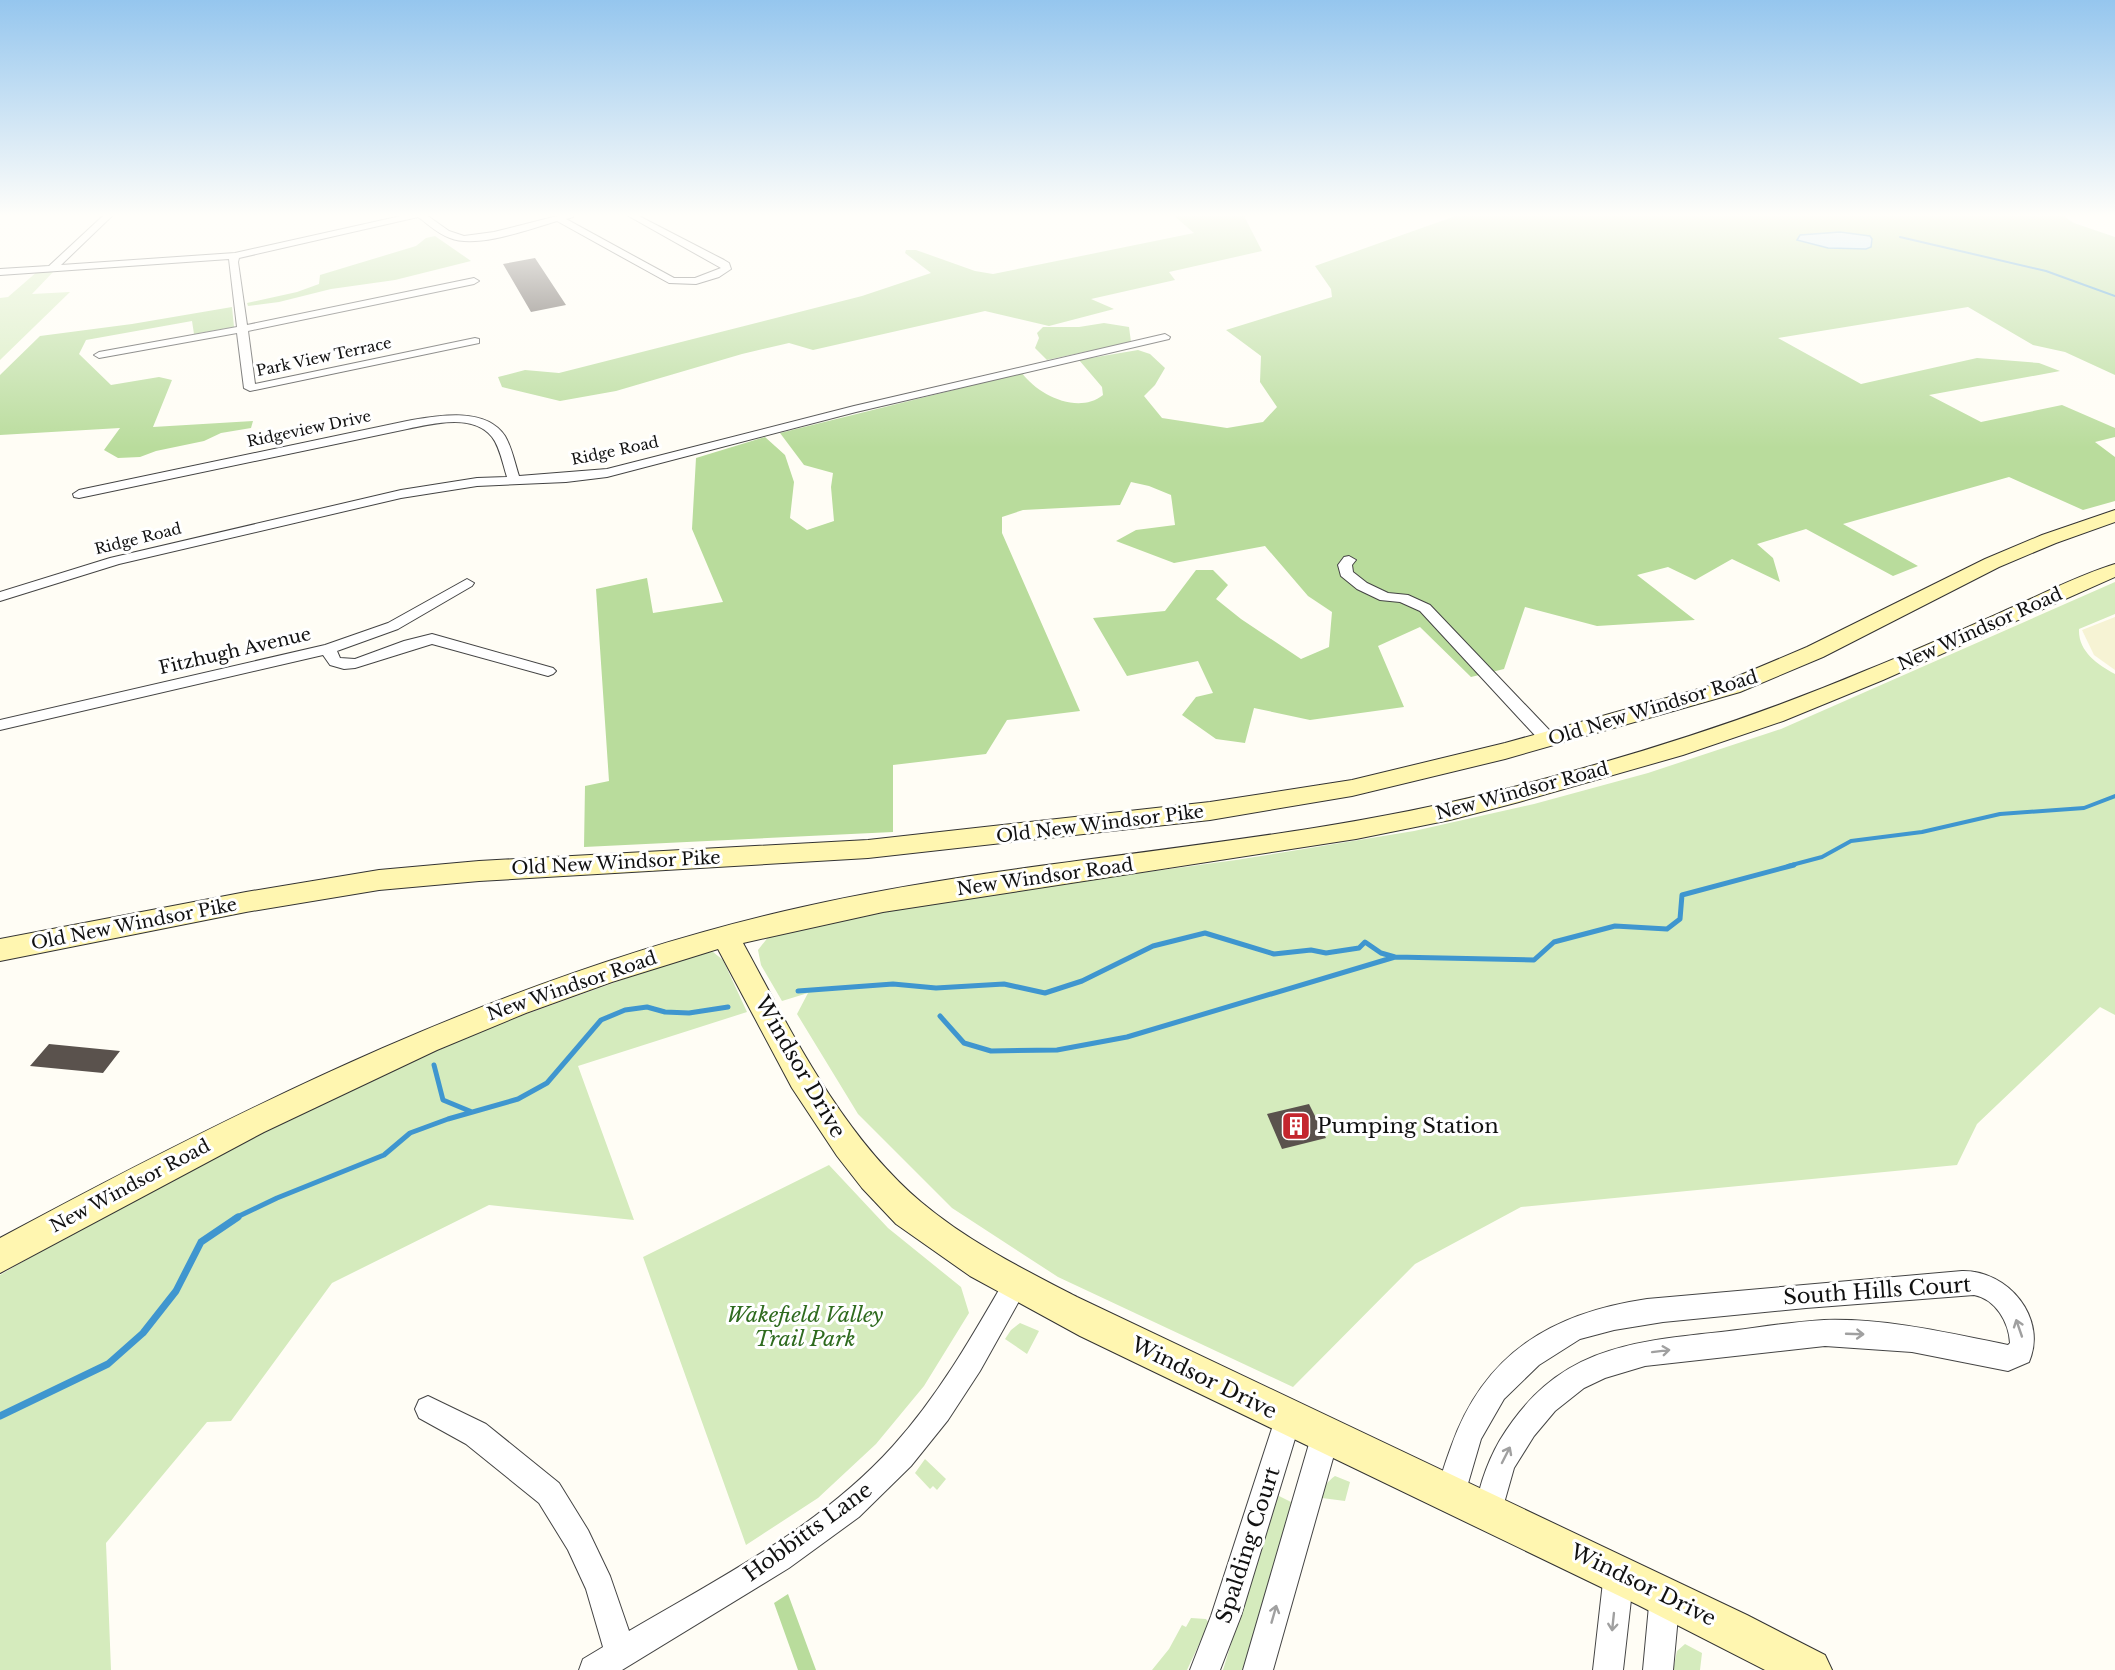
<svg xmlns="http://www.w3.org/2000/svg" width="2115" height="1670" font-family="'Libre Baskerville',serif">
<style>
.farmland{fill:#f6f3d4}
.green{fill:#d5ebbd}
.forest{fill:#b9dc9c}
.water{fill:#b9e0f7;stroke:#3f96cf;stroke-width:1.5}
.lines{fill:none;stroke-linecap:round;stroke-linejoin:round}
.stream-far3{stroke:#3f96cf;stroke-width:2}
.stream-far2{stroke:#3f96cf;stroke-width:4}
.stream-far1{stroke:#3f96cf;stroke-width:5}
.stream{stroke:#3f96cf;stroke-width:7}
.building{fill:#5a524d}
.street-casing{stroke:#444;stroke-width:2}
.secondary-casing{stroke:#333;stroke-width:2}
.street{fill:#fff;fill-rule:evenodd}
.secondary{fill:#fff6b0;fill-rule:evenodd}
.oneway{stroke:#a0a0a0}
.labels{text-anchor:middle;stroke-width:6;stroke-linejoin:round;paint-order:stroke}
.far-street-label{font-size:15px;fill:#111;stroke:#fff}
.street-label{font-size:18px;fill:#111;stroke:#fff}
.near-street-label{font-size:21px;fill:#111;stroke:#fff}
.near-poi-label{font-size:21px;fill:#111;stroke:#fff;text-anchor:start}
.near-park-label{font-size:21px;font-style:italic;fill:#2f6b1f;stroke:#fff}
</style>
<rect width="100%" height="100%" fill="#fffdf5"/>
<path class="farmland" d="M2115 617V670L2094 655 2082 630Z"/>
<path class="green" d="M55 270 32 294 70 292 0 360V298L8 297 38 271Z
M2115 582V614L2079 629C2078 651 2097 664 2115 674V1015L2100 1007 1977 1124 1957 1165 1521 1207 1415 1264 1293 1387 1058 1277 952 1208 858 1114 797 1014 808 993 782 1001 761 965 758 950 769 936 940 900 1236 860 1414 831 1534 804 1648 773 1781 729Z
M700 952H713L723 960 747 1012 578 1066 634 1220 489 1205 332 1283 231 1421 207 1422 106 1543 111 1670H0V1275L177 1172 386 1069 479 1031Z
M829 1165 888 1228 961 1287 969 1313 924 1386 876 1444 818 1498 746 1545 643 1257Z
M1020 1323 1039 1331 1027 1354 1005 1339 1011 1330Z
M925 1459 946 1479 937 1490 933 1486 930 1489 915 1473Z
M1335 1476 1350 1482 1345 1501 1322 1498C1321 1489 1328 1481 1335 1476Z
M1277 1495 1293 1503 1244 1670H1223Z
M1191 1618 1206 1619 1209 1623 1187 1670H1152L1169 1649 1182 1625 1186 1627Z
M1685 1644 1702 1653 1700 1670H1673L1677 1651Z"/>
<path class="forest" d="M1172 214H1243L1262 251 1169 272 1175 280 1091 299 1114 309 1049 326 985 311 813 350 789 343 742 354 616 391 560 401 502 387 498 377 525 370 559 373 862 296 931 273 905 253 906 250H916L975 271 993 274 1194 233Z
M1461 214H2060L2074 223 2115 237V375L2065 352 2033 345 1968 307 1778 338 1861 384 1977 358 2039 363 2060 371 1929 395 1981 422 2062 405 2115 428V437L2095 442 2115 457V501L2083 510 2009 477 1843 524 1918 566 1893 576 1806 529 1757 544 1773 558 1780 582 1732 559 1695 580 1668 567 1637 575 1695 620 1597 626 1525 607 1504 669 1471 677 1420 627 1378 646 1404 707 1310 720 1254 708 1245 743 1216 739 1182 715 1196 697 1213 693 1198 661 1127 676 1093 618 1165 611 1196 570H1213L1228 585 1216 599 1241 619 1301 659 1329 647 1332 612 1308 596 1265 546 1174 563 1116 541 1136 530 1175 525 1171 495 1149 486 1131 482 1120 505 1023 510 1002 517V533L1080 711 1007 720 986 754 893 765V832L584 847 585 786 609 781 596 589 647 578 653 613 723 602 692 529 696 458 765 437 785 455 794 482 790 518 807 530 834 521 831 487 833 473 804 465 780 433 1022 373C1038 395 1078 415 1103 395L1102 387 1079 360 1138 350 1150 354 1165 368 1155 385 1144 396 1162 418 1227 428 1263 422 1277 407 1260 382 1261 356 1226 330 1332 297 1331 289 1315 266Z
M435 236 471 261 395 280 331 289 279 302 248 306 247 303 297 292 319 284 320 275 416 246 426 238Z
M232 307 234 327 194 334 192 321 86 340 79 354 111 385 159 377 172 380 153 427 253 421 251 428 221 433 204 441 156 451 140 457 118 458 104 450 120 428 0 435V375L40 336 132 324Z
M1104 323 1129 327 1131 342 1047 360 1035 348 1039 338 1037 333 1043 327H1079Z
M788 1594 816 1670H798L774 1603Z"/>
<path class="water" d="M1840 232 1870 236 1872 239 1871 247 1866 249 1828 248 1797 240 1800 235Z"/>
<g class="lines">
<path class="stream-far3" d="M1900 237 2046 271 2115 296"/>
<path class="stream-far2" d="M1788 866 1822 857 1851 841 1922 832 2000 814 2084 808 2115 796"/>
<path class="stream-far1" d="M798 991 893 984 936 988 1004 984 1045 993 1082 981 1153 946 1205 933 1274 954 1311 950 1326 953 1359 948 1365 942 1381 953 1395 957 1534 960 1554 942 1615 926 1667 929 1680 919 1682 895 1794 865
M940 1016 964 1043 991 1051 1057 1050 1127 1037 1395 957
M434 1065 443 1100 472 1112
M235 1218 277 1198 384 1155 410 1133 448 1119 518 1099 547 1083 601 1020 625 1010 647 1007 665 1012 689 1013 728 1007"/>
<path class="stream" d="M0 1416 108 1364 143 1333 176 1291 201 1242 238 1217"/>
</g>
<path class="building" d="M535 258 566 305 531 312 503 264Z
M49 1044 120 1051 103 1073 30 1066Z
M1309 1104 1326 1138 1282 1149 1267 1114Z"/>
<g class="lines">
<g class="street-casing">
<path id="street" d="M105 214H114L61 265 235 253 410 214H425L449 231 464 236 494 232 565 214H573V217L566 219 674 278H695L721 268 625 214H635L724 260 729 263 731 269 719 277 696 284 669 283 557 221C530 229 477 249 450 238 438 234 428 224 418 217L239 258 238 262 247 325 474 278 479 281 474 284 248 331 255 384 475 338 479 339V343L250 391 244 388 237 333 99 358 94 355 99 352 237 327 229 259 0 275V269L49 266Z
M1165 334 1170 337 1169 339 856 412 607 477 566 482 477 486 401 498 119 564 0 601V592L110 558 401 490 477 478 507 477C503 465 500 447 492 437 473 413 432 424 407 429L79 498 74 497 73 494 79 490 407 421C436 416 485 406 505 436 512 448 515 464 519 476L607 469 854 406Z
M1349 556 1356 560 1352 565 1353 572 1367 583 1388 593 1408 595 1430 605 1554 735 1556 739 1554 743H1542L1420 611 1400 602 1380 600 1357 589 1341 576 1338 565 1344 557Z
M467 579 474 583 472 586 398 629 337 651 340 658 355 659 404 641 432 634 553 668 556 671 553 674 548 676 432 644 355 668 344 669 330 665 323 655 0 730V720L325 645 388 623Z
M1962 1271C2008 1270 2048 1318 2029 1362L2008 1371 1912 1352 1825 1346 1645 1366 1605 1378 1584 1388 1555 1411 1534 1436 1514 1468 1499 1521 1489 1525 1479 1521C1471 1501 1489 1459 1500 1440 1555 1350 1624 1342 1721 1332 1755 1328 1790 1322 1824 1320 1885 1318 1949 1333 2008 1345L2010 1343C2009 1323 1996 1299 1974 1295L1806 1308 1663 1322 1614 1330 1580 1339 1539 1365 1504 1399 1481 1439 1462 1504 1452 1508 1442 1504C1435 1487 1445 1464 1451 1447 1484 1353 1552 1313 1647 1299Z
M1016 1273 1025 1276 1028 1285 980 1371 948 1420 911 1466 859 1517 789 1568 622 1670H579L583 1659 603 1647 586 1589 568 1550 539 1503 466 1444 419 1418 415 1409 419 1400 428 1396 486 1424 559 1483 588 1530 610 1576 629 1631C721 1577 820 1527 893 1446 939 1395 973 1335 1007 1276Z
M1288 1406 1297 1410 1301 1419 1241 1616 1220 1670H1190L1211 1616 1275 1419 1279 1410Z
M1325 1423 1335 1427 1339 1437 1273 1670H1243L1311 1437 1315 1427Z
M1619 1558 1629 1563 1634 1573 1623 1670H1593L1604 1573 1609 1563Z
M1665 1580 1675 1585 1680 1595 1673 1670H1643L1650 1595 1655 1585Z"/>
</g>
<g class="secondary-casing">
<path id="secondary" d="M2115 510V522L2056 543 1999 567 1823 657 1740 692 1505 759 1352 796 1210 820 868 858 479 881 379 890 246 912 0 961V939L246 892 379 870 479 861 868 840 1210 802 1352 780 1505 743 1724 682 1807 647 1985 559 2042 535Z
M2115 564V577L1883 680 1783 721 1683 755 1519 802 1450 820 1356 839 883 912 743 943C792 1033 841 1134 921 1202 967 1241 1023 1269 1077 1297L1747 1615 1825 1655 1832 1670H1765L1638 1605 1080 1336 970 1276 896 1224 862 1188 837 1156 792 1088 718 949 612 982 526 1013 437 1050 264 1132 0 1273V1238C251 1103 507 976 785 911 1019 856 1261 850 1494 792 1621 760 1746 721 1867 670 1919 649 1970 626 2022 603 2052 589 2083 574 2115 564Z"/>
</g>
<use href="#street" class="street"/>
<use href="#secondary" class="secondary"/>
</g>
<defs><path id="oneway-shaft" d="M-6 0H5M1.5-3L5.5 0L1.5 3" fill="none" stroke-width="1.6" stroke-linecap="round" stroke-linejoin="round" transform="scale(1.5)"/></defs>
<g class="oneway">
<use href="#oneway-shaft" transform="translate(2019 1328) rotate(-109)"/>
<use href="#oneway-shaft" transform="translate(1855 1334) rotate(2)"/>
<use href="#oneway-shaft" transform="translate(1661 1351) rotate(-7)"/>
<use href="#oneway-shaft" transform="translate(1506 1455) rotate(-63)"/>
<use href="#oneway-shaft" transform="translate(1274 1614) rotate(-74)"/>
<use href="#oneway-shaft" transform="translate(1613 1622) rotate(96)"/>
</g>
<linearGradient id="sky" x2="0" y2="1"><stop stop-color="#95c6ee"/><stop offset="0.48" stop-color="#fffefa"/><stop offset="1" stop-color="#fffefa" stop-opacity="0"/></linearGradient>
<rect width="2115" height="448" fill="url(#sky)"/>
<defs>
<g id="building-square" transform="scale(1.5)"><rect x="-9" y="-9" width="18" height="18" rx="4" fill="#c4262e" stroke="#fff"/><path d="M-4-6H4V6H1V3H-1V6H-4ZM-2.5-4.3h1.7v1.8h-1.7ZM.8-4.3h1.7v1.8H.8ZM-2.5-1h1.7V.8h-1.7ZM.8-1h1.7V.8H.8Z" fill="#fff"/></g>
</defs>
<g fill-rule="evenodd">
<use href="#building-square" x="1296" y="1126"/>
</g>
<g class="labels">
<g class="far-street-label">
<text transform="translate(324 357) rotate(-12)" y="5">Park View Terrace</text>
<text transform="translate(309 429) rotate(-12)" y="5">Ridgeview Drive</text>
<text transform="translate(615 451) rotate(-12)" y="5">Ridge Road</text>
<text transform="translate(138 539) rotate(-14)" y="5">Ridge Road</text>
</g>
<g class="street-label">
<text transform="translate(1980 629) rotate(-24)" y="6">New Windsor Road</text>
<text transform="translate(235 651) rotate(-13)" y="6">Fitzhugh Avenue</text>
<text transform="translate(1653 708) rotate(-17)" y="6">Old New Windsor Road</text>
<text transform="translate(1522 791) rotate(-15)" y="6">New Windsor Road</text>
<text transform="translate(1100 824) rotate(-7)" y="6">Old New Windsor Pike</text>
<text transform="translate(616 863) rotate(-3)" y="6">Old New Windsor Pike</text>
<text transform="translate(1045 877) rotate(-8)" y="6">New Windsor Road</text>
<text transform="translate(134 924) rotate(-11)" y="6">Old New Windsor Pike</text>
<text transform="translate(572 986) rotate(-19)" y="6">New Windsor Road</text>
<text transform="translate(130 1186) rotate(-28)" y="6">New Windsor Road</text>
</g>
<g class="near-street-label">
<text transform="translate(800 1067) rotate(60)" y="7">Windsor Drive</text>
<text transform="translate(1877 1291) rotate(-4)" y="7">South Hills Court</text>
<text transform="translate(1204 1378) rotate(26)" y="7">Windsor Drive</text>
<text transform="translate(808 1532) rotate(-36)" y="7">Hobbitts Lane</text>
<text transform="translate(1248 1545) rotate(-72)" y="7">Spalding Court</text>
<text transform="translate(1643 1585) rotate(26)" y="7">Windsor Drive</text>
</g>
<g class="near-poi-label">
<text x="1317" y="1133">Pumping Station</text>
</g>
<g class="near-park-label">
<text x="805" y="1322">Wakefield Valley<tspan x="805" dy="24">Trail Park</tspan></text>
</g>
</g>
</svg>
